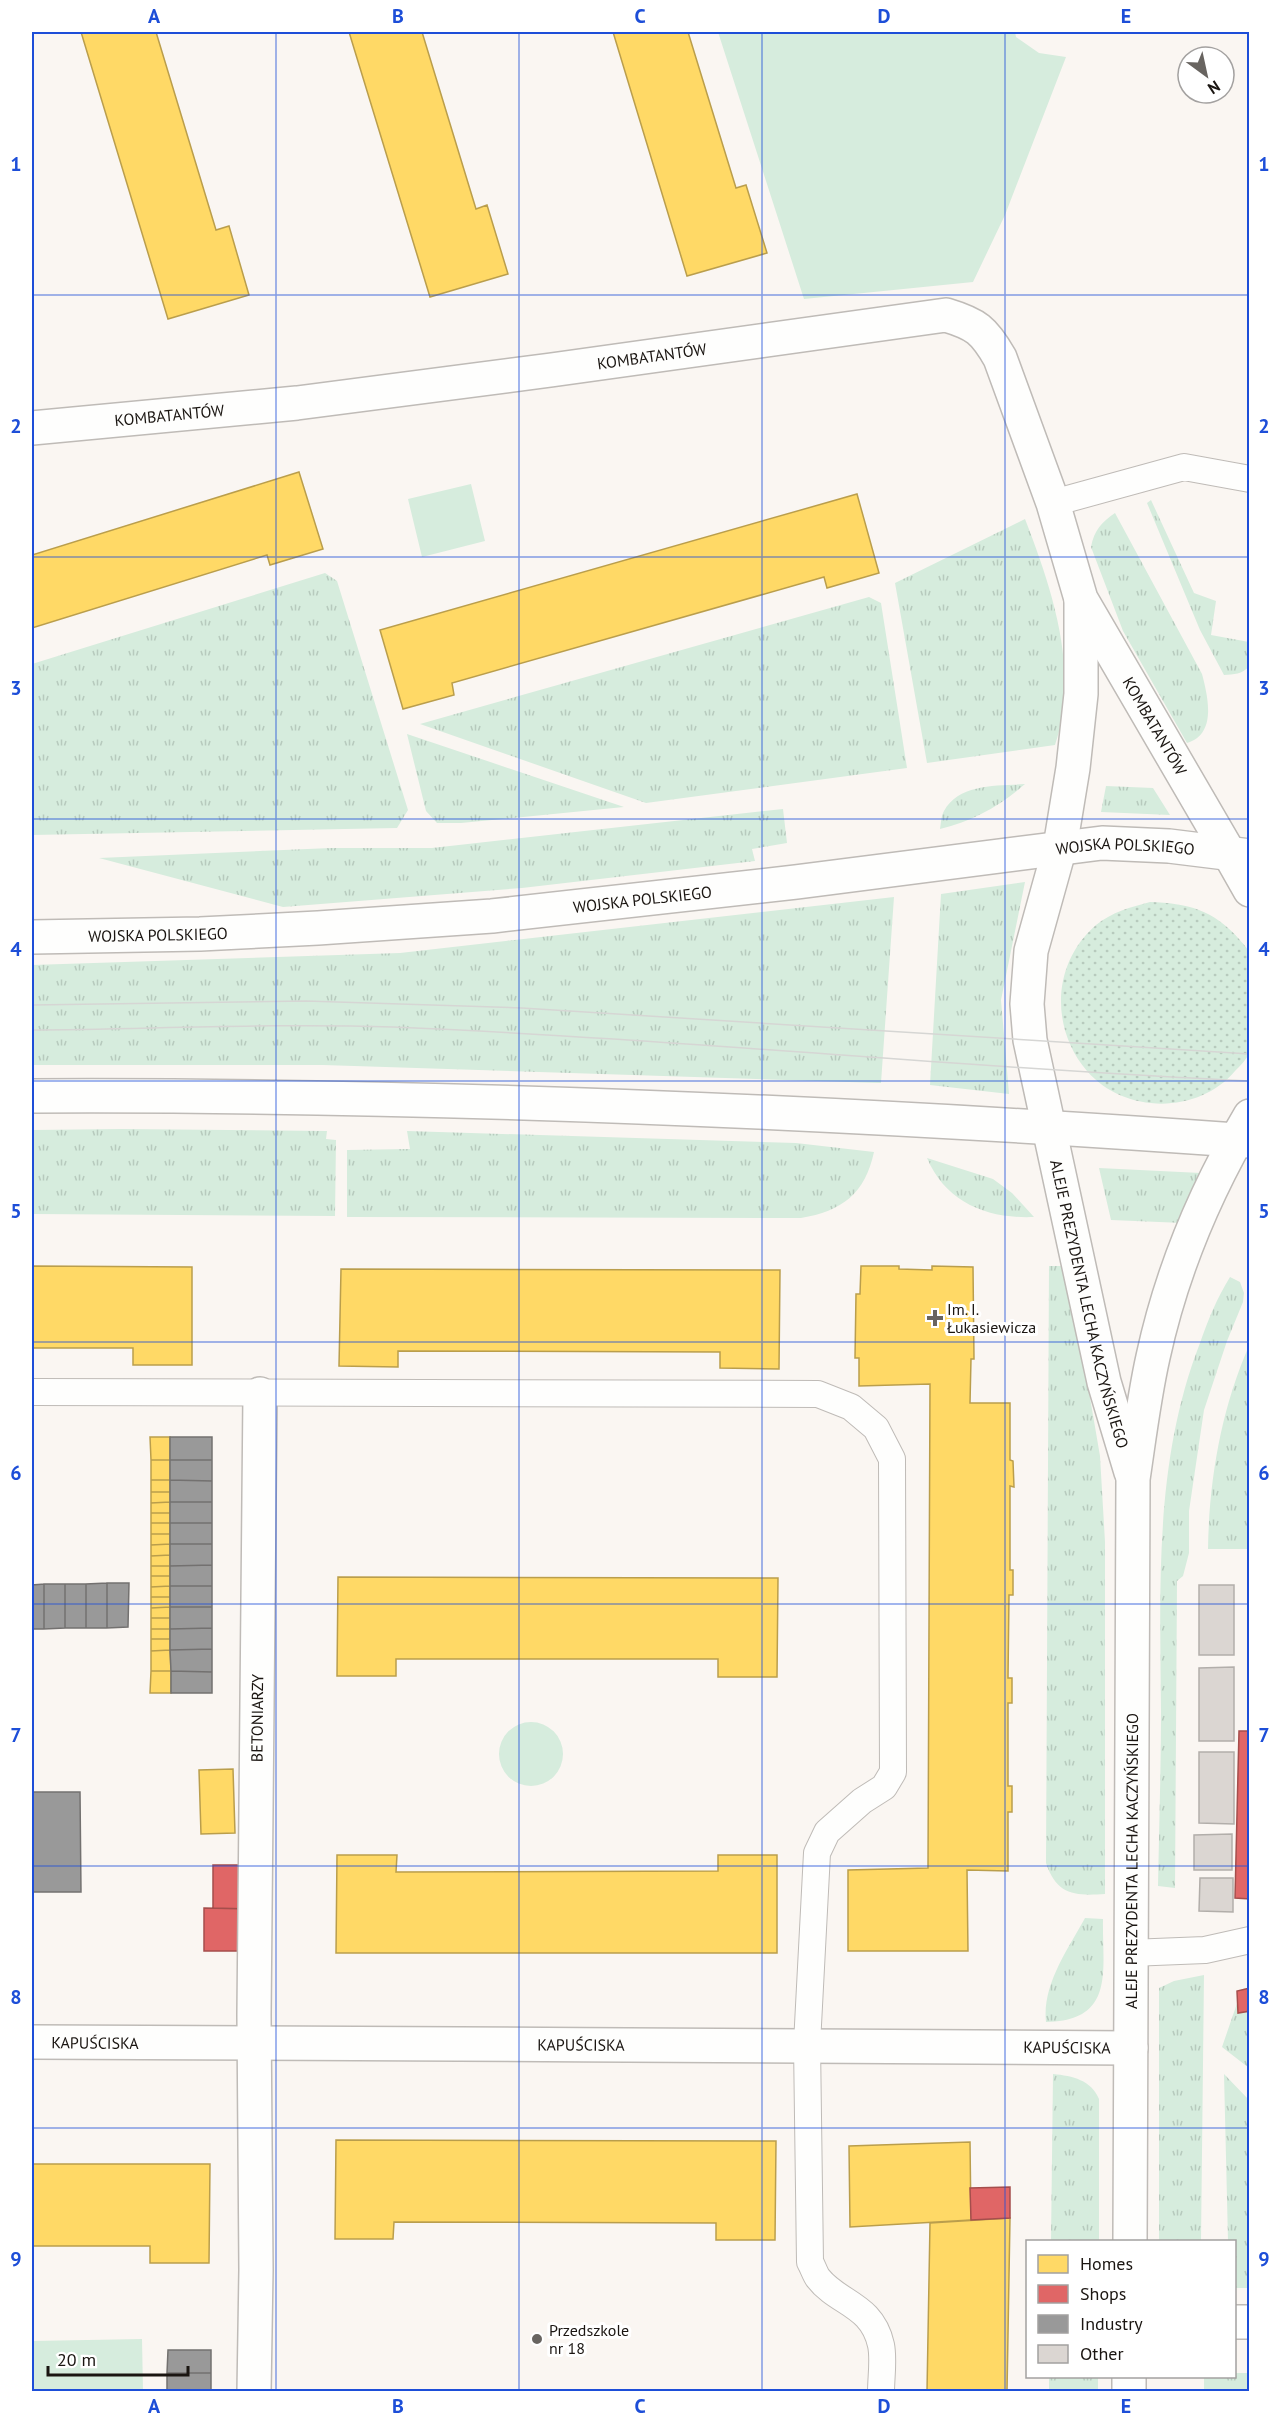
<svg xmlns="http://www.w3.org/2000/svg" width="1281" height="2423" font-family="'PT Sans',sans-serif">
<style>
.grass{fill:url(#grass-tufts)}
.park{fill:#d6ecdd}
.garden{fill:url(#garden-dots)}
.homes{fill:#ffd966;stroke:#ba9e4c;stroke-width:1.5}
.shops{fill:#e06666;stroke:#a54e4c;stroke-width:1.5}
.industry{fill:#999;stroke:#737170;stroke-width:1.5}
.building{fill:#dbd6d2;stroke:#b2aeaa;stroke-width:1.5}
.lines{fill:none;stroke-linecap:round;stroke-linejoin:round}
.lane-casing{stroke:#bfbbb7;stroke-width:28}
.street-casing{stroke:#bfbbb7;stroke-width:36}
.secondary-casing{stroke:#bfbbb7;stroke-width:36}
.lane{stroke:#fefefd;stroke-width:26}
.street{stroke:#fefefd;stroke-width:33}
.secondary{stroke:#fefefd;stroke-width:33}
.tram{stroke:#d6d6d4;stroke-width:1.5}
.grid{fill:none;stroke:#1d4ed8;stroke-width:1.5;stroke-opacity:0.55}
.poi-dot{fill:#686460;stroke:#fff;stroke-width:2}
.labels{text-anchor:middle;stroke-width:6;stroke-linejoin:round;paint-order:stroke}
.street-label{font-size:16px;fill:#1a1511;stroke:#fff}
.poi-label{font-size:16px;fill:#1a1511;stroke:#fff;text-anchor:start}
.neatline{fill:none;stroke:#1d4ed8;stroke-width:2}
.grid-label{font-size:20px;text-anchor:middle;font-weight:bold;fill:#1d4ed8}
</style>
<defs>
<pattern id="grass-tufts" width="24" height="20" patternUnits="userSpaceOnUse" patternTransform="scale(1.5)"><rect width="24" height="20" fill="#d6ecdd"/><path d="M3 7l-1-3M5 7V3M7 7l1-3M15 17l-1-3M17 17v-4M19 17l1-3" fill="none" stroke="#b7cabd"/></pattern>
<pattern id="garden-dots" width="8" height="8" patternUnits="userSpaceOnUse" patternTransform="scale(1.5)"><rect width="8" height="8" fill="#d6ecdd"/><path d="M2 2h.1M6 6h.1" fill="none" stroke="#b7cabd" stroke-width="1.8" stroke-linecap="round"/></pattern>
</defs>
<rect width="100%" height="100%" fill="#faf6f2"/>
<path class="grass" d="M1151 500 1194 593 1216 601 1211 635 1249 642V666C1242 675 1234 674 1224 675L1200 630 1147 503Z
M1115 513 1202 674C1208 697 1217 734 1187 743L1123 631 1091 547C1094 530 1102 522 1115 513Z
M1025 519C1052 589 1080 671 1055 745L927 763 895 583Z
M325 573 337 581 408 810 397 828 32 835V664Z
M869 597 881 603 907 768 646 803 420 724Z
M407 734 624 807 461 823H437L426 811Z
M1025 784C1000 806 973 821 940 829 941 824 941 816 944 811 959 783 998 786 1025 784Z
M1106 786 1153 788 1170 815 1101 812Z
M783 809 787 843 752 849 755 861 522 888 283 907 99 858 331 848H432Z
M1025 882 1001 1000 1009 1094 930 1085 941 894Z
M894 897 881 1083 323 1065H32V965L400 953Z
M122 1129 327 1131 326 1139 336 1140 335 1216 32 1214V1130Z
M407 1131 796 1143 874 1152C865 1194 842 1211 801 1218L347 1217V1150L410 1149Z
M927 1158 993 1179 1012 1193 1034 1217C988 1219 946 1203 927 1158Z
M1099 1168 1201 1173 1183 1223 1111 1220Z
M1049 1266H1061L1082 1351 1100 1456 1105 1542V1894C1074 1896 1057 1895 1046 1863Z
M1230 1277 1240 1282 1244 1293 1243 1302 1227 1341 1204 1410 1189 1511V1553L1183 1576 1177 1581 1175 1888 1158 1886C1159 1828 1161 1770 1161 1712 1160 1588 1154 1461 1200 1343 1208 1320 1217 1298 1230 1277Z
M1249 1346V1549H1208C1209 1481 1221 1409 1249 1346Z
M1085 1918 1103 1919C1102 1970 1116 2021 1046 2022 1042 1985 1068 1949 1085 1918Z
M1204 1975 1201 2241H1159V1988L1174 1981Z
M1249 1988V2068L1222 2047 1242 1989Z
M1053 2074C1073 2076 1091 2080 1099 2099V2241H1051Z
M1224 2074 1249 2100V2288H1235L1234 2242 1228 2241Z
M1235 2373H1249V2391H1204V2377L1234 2376Z
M1049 2377H1098V2391H1049Z"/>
<path class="park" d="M718 32H1015L1016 37 1039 53 1066 57 1005 215 973 282 804 299Z
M471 484 485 541 422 557 408 499Z
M499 1754a32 32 0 1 1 64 0a32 32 0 1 1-64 0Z
M142 2339 143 2391H32V2341Z"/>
<path class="garden" d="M1150 902C1187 903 1214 910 1239 939 1242 943 1248 948 1249 953 1253 968 1250 988 1250 1003 1250 1016 1253 1042 1249 1053 1247 1059 1240 1066 1235 1071 1198 1115 1124 1114 1087 1071 1050 1028 1052 963 1096 925 1112 912 1131 907 1150 902Z"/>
<path class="homes" d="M81 32H156L216 230 229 226 249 295 168 319Z
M349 32H422L476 209 487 205 508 274 430 297Z
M613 32H688L736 188 746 185 767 253 687 276Z
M299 472 323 549 270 565 267 555 32 628V555Z
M857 494 879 573 827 588 824 577 452 683 454 695 403 709 380 630Z
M32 1266 192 1267V1365H133V1348H32Z
M861 1266H899V1269L932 1270V1266L973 1267 974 1359H971L970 1403H1010V1460L1013 1461 1014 1487 1010 1486V1570H1013V1595H1009L1008 1678H1012V1703H1008V1786H1012V1812H1008V1871L967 1870 968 1951H848V1870L928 1868 930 1384 859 1386V1358H855L856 1294H860Z
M341 1269 780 1270 779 1369 720 1368V1352L398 1351V1367L339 1366Z
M150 1437H170V1460H151Z
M151 1460H170V1480H151Z
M151 1480H170V1492H151Z
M151 1492H170V1502L151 1503Z
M170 1502V1513H151V1503Z
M151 1513H170V1523H151Z
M151 1523H170V1534H151Z
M151 1534H170V1544L151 1545Z
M170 1544V1555L151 1556V1545Z
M170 1555V1566H151V1556Z
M151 1566H170V1576H151Z
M151 1576H170V1586L151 1587Z
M338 1577 778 1578 777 1677H718V1659H396V1676H337Z
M170 1586V1597H151V1587Z
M151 1597H170V1607L151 1608Z
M170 1607V1618H151V1608Z
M151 1618H170V1629H151Z
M151 1629H170V1639H151Z
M151 1639H170V1650L151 1651Z
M170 1650 171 1671H151V1651Z
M151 1671H171V1693H150Z
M233 1769 235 1833 201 1834 199 1770Z
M337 1855H397L396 1872 718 1871V1855H777V1953H336Z
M336 2140 776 2141 775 2240H716V2223L394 2222 393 2239H335Z
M970 2142 971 2220 850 2227 849 2146Z
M32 2164H210L209 2263H150V2246H32Z
M1010 2218 1007 2392H927L930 2223Z"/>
<path class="shops" d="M1239 1731H1250V1899L1235 1898Z
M213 1865H252L251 1909 213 1908Z
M204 1908 251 1909V1951H204Z
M1250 1988V2011L1238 2013 1237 1991Z
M1010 2187V2218L971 2220 970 2188Z"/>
<path class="industry" d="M170 1437H212V1460H170Z
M170 1460H212V1481L170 1480Z
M170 1480 212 1481V1502H170Z
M170 1502H212V1523H170Z
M170 1523H212V1544H170Z
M170 1544H212V1565L170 1566Z
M212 1565V1586H170V1566Z
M107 1583H129L128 1627 107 1628Z
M107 1583V1628H86V1584Z
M44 1584H65V1628L44 1629Z
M44 1584V1629H32V1585Z
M65 1584H86V1628H65Z
M170 1586H212V1607H170Z
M170 1607H212V1628L170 1629Z
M212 1628V1649L170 1650V1629Z
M212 1649V1672L171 1671 170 1650Z
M171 1671 212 1672V1693H171Z
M32 1792H80L81 1892H32Z
M168 2350H211V2373H167Z
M167 2373H211V2392H167Z"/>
<path class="building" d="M1199 1585H1234V1655H1199Z
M1234 1667V1741H1199V1668Z
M1199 1752H1234V1824L1199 1823Z
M1232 1834V1870H1194V1835Z
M1200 1878H1233V1912L1199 1911Z"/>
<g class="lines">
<g class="lane-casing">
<path id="lane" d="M1053 503 1184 467 1250 479
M32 1392 818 1394 851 1407 876 1428 892 1459 893 1772 884 1787 862 1801 827 1832 817 1853 807 2044 810 2262C813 2267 815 2274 818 2278 838 2304 872 2304 881 2345 884 2359 881 2377 881 2392
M1130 1953 1205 1950 1250 1940"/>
</g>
<g class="street-casing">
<g id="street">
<path id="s1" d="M32 428 297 403 551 370 946 315C976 324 984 330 1000 358L1053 503 1081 599 1229 853"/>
<path d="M1060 847 1073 768 1081 694V601"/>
<path id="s2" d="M32 2042C398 2046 765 2043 1131 2048"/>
<path d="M1234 2322H1250"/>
<path id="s3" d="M254 2392 256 2270 254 2015 260 1394"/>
</g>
</g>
<g class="secondary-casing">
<g id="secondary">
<path id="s4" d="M1060 847 1031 951 1027 1004 1030 1040 1104 1382 1131 1472"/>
<path d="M1229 853 1250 890"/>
<path id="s5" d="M32 937 200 934 318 928 492 916 796 882 1102 843 1169 846 1250 856"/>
<path d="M32 1096C438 1094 844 1112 1250 1141"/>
<path id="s6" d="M1130 2242 1133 1479C1139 1439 1144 1397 1153 1357 1171 1274 1206 1190 1250 1116"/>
<path d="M1129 2392V2376"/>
</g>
</g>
<use href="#lane" class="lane"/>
<use href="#street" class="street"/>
<use href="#secondary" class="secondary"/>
<path class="tram" d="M32 1005 306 1001 522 1008 1250 1054
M32 1030C152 1029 273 1023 393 1027 679 1039 964 1068 1250 1081"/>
</g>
<path class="grid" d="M276 32V2392M519 32V2392M762 32V2392M1005 32V2392M32 295H1250M32 557H1250M32 819H1250M32 1081H1250M32 1342H1250M32 1604H1250M32 1866H1250M32 2128H1250"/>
<g class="poi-dot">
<path d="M932 1309h6v6h6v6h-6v6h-6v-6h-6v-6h6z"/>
<circle cx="537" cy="2339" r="6"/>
</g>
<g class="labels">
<g class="street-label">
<text dy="6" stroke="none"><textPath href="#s1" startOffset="624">KOMBATANTÓW</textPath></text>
<text dy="6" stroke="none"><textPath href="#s1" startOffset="138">KOMBATANTÓW</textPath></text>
<text dy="6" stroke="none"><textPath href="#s1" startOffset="1394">KOMBATANTÓW</textPath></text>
<text dy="6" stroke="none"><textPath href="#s5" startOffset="1098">WOJSKA POLSKIEGO</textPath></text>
<text dy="6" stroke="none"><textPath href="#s5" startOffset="612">WOJSKA POLSKIEGO</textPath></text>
<text dy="6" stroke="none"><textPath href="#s5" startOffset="126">WOJSKA POLSKIEGO</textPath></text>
<text dy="6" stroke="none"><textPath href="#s4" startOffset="468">ALEJE PREZYDENTA LECHA KACZYŃSKIEGO</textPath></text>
<text dy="6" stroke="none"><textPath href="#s3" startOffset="674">BETONIARZY</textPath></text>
<text dy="6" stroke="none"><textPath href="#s6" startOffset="381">ALEJE PREZYDENTA LECHA KACZYŃSKIEGO</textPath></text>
<text dy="6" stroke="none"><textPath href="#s2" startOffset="63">KAPUŚCISKA</textPath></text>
<text dy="6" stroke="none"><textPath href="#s2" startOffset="549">KAPUŚCISKA</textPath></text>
<text dy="6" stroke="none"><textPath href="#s2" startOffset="1035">KAPUŚCISKA</textPath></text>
</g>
<g class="poi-label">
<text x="947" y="1315">Im. I.<tspan x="947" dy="18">Łukasiewicza</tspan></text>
<text x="549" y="2336">Przedszkole<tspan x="549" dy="18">nr 18</tspan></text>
</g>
</g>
<rect width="1281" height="2423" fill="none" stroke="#ffffff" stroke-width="66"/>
<rect x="1026" y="2240" width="210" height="138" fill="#ffffff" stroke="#a3a1a0" stroke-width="1.5"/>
<rect x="1038" y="2255" width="30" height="18" fill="#ffd966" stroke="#a3a1a0" stroke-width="1.5"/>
<text x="1080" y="2270" font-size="18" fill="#1a1511">Homes</text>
<rect x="1038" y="2285" width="30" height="18" fill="#e06666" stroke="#a3a1a0" stroke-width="1.5"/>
<text x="1080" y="2300" font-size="18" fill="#1a1511">Shops</text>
<rect x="1038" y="2315" width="30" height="18" fill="#999999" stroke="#a3a1a0" stroke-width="1.5"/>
<text x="1080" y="2330" font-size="18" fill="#1a1511">Industry</text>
<rect x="1038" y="2345" width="30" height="18" fill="#dbd6d2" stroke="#a3a1a0" stroke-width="1.5"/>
<text x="1080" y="2360" font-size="18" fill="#1a1511">Other</text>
<g transform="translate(1206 75) rotate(147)"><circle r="28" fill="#ffffff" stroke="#a3a1a0" stroke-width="1.5"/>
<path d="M0-4.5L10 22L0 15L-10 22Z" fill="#686460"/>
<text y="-9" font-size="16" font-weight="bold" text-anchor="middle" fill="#1a1511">N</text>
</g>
<path d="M48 2366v9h140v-9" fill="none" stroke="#1a1511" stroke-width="3"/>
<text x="57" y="2366" font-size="18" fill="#1a1511" stroke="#ffffff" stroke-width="4.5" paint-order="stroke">20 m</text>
<rect x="33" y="33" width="1215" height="2357" class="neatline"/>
<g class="grid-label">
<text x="154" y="23">A</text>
<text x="398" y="23">B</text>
<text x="640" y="23">C</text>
<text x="884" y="23">D</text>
<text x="1126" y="23">E</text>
<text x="16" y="171">1</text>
<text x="1264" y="171">1</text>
<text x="16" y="433">2</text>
<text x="1264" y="433">2</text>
<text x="16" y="695">3</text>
<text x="1264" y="695">3</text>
<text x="16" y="956">4</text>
<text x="1264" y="956">4</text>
<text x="16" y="1218">5</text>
<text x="1264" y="1218">5</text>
<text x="16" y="1480">6</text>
<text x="1264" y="1480">6</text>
<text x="16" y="1742">7</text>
<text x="1264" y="1742">7</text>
<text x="16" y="2004">8</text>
<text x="1264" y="2004">8</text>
<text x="16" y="2266">9</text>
<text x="1264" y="2266">9</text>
<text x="154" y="2413">A</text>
<text x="398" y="2413">B</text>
<text x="640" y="2413">C</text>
<text x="884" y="2413">D</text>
<text x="1126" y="2413">E</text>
</g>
</svg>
